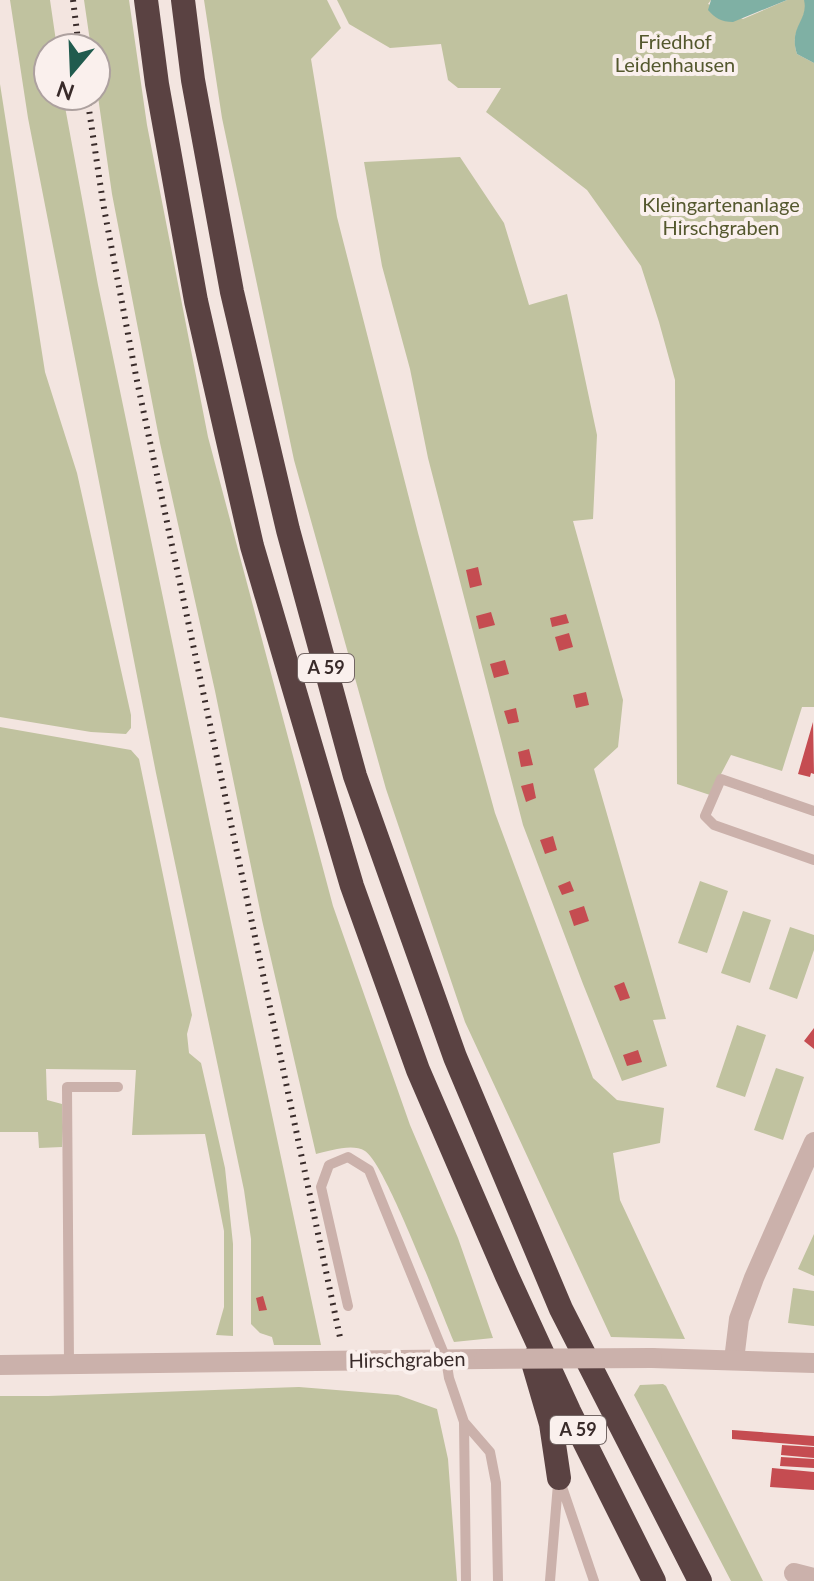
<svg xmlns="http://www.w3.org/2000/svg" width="814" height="1581" font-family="Lato,sans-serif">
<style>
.green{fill:#c0c29f}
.water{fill:#7fb0a4}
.building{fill:#c54c51}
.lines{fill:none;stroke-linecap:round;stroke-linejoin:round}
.service{stroke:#cbb1ab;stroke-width:10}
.minor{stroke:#cbb1ab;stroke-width:20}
.tertiary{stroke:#cbb1ab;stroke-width:20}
.motorway{stroke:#5a4242;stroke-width:24}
.rail{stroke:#392b2a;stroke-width:6;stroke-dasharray:2 6;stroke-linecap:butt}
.tertiary-bridge{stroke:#cbb1ab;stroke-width:20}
.labels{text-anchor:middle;stroke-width:8;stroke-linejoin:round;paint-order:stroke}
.shield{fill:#faf0ed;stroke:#736664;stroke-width:2}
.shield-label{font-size:18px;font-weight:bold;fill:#392b2a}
.park-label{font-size:20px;fill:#54582e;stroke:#faf0ed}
.street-label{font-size:20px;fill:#392b2a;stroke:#faf0ed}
</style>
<rect width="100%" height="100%" fill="#f3e5e0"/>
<path class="green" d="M10 0H50L57 48H48V96H63L98 285 210 824 321 1345H274L272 1337 260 1333 251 1324V1239L244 1190 156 773 102 497 28 118Z
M84 0H129L147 125 208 437 333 906 410 1125 458 1238 493 1338 454 1342C440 1310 386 1164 365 1151 352 1143 330 1151 316 1154L262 920 215 691 160 443 112 194 96 83V48H91Z
M204 0H327L341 28 311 59 337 217 418 533 495 813 593 1078 617 1100 664 1108 660 1143 613 1153 620 1200 685 1339 611 1337 465 1022 386 789 294 460 222 118Z
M337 0H711L708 4 743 19 787 0H804L806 2C806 23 789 30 797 54L814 63V707H802L782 771 731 755 710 795 677 784 675 380 659 322 641 266 587 190 486 112 501 88H458L448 80 441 44 390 48 349 24Z
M0 84 45 372 77 473 131 715V728L126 734 91 732 0 717Z
M460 157 504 223 529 305 567 294 597 435 593 519 573 521 623 700 618 747 594 769 666 1019 653 1020 667 1066 622 1081 583 984 523 825 428 458 410 369 382 266 364 162Z
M0 727 131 750 139 759 192 1015 187 1034 189 1053 201 1063 225 1168 233 1244V1336L216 1335 224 1307V1231L205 1134 132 1135 136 1070 46 1069 47 1100 62 1104 63 1128 62 1147 39 1148 38 1132H0Z
M700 881 728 891 707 953 678 943Z
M743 911 771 920 750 983 721 973Z
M790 927 814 935V950L797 999 769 989Z
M737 1025 766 1035 745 1097 716 1087Z
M776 1068 804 1077 783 1140 754 1130Z
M814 1234V1276L798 1269Z
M793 1288 814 1291V1326L788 1323Z
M663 1384 666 1386 763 1581H731L634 1395 640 1385Z
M299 1387 398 1395 437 1409 448 1459 457 1581H0V1396H48Z"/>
<path class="water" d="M711 0H787L733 22C721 22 715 18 708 10Z
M804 0H814V63L797 54C788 27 809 20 804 0Z"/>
<path class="building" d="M478 567 482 585 470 588 466 570Z
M491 612 495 625 479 629 476 616Z
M566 614 569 623 552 627 550 618Z
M569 633 573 647 559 651 555 637Z
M505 660 509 674 494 678 490 664Z
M586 692 589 705 576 708 573 695Z
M516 708 519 722 508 724 504 711Z
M813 722 814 774 811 773 810 777 798 774Z
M529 749 533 765 521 767 518 752Z
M533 783 536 798 526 802 521 786Z
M553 836 557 850 545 854 540 840Z
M570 881 574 891 562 895 558 886Z
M584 906 589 921 574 926 569 911Z
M624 982 630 998 620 1001 614 986Z
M814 1028V1049L804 1041Z
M638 1050 642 1062 627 1066 623 1055Z
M263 1296 267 1310 259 1311 256 1298Z
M732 1430 814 1436V1446L732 1439Z
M782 1445 814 1447V1458L781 1455Z
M781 1457 814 1459V1468L780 1466Z
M772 1468 814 1472V1490L770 1487Z"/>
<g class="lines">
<path class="service" d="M814 811 721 779 705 816 714 825 814 860
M348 1306 321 1187 329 1165 348 1157 369 1170 446 1359 449 1378 464 1422 490 1452 496 1483 498 1581
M69 1364 67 1087H118
M464 1422 466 1581
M559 1478 594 1581
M550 1581 558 1484"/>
<path class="minor" d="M734 1360 739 1319 754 1278 814 1142
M794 1573 814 1578"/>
<path class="tertiary" d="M652 1358 814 1363
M0 1365 484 1359"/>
<path class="motorway" d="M146 0 157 84 196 301 252 546 352 886 418 1070 507 1276 569 1411 654 1581
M183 0 193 80 232 292 288 530 355 776 455 1057 561 1309 700 1581
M532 1359 551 1424 559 1478"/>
<path class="rail" d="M73 0 79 48
M87 96 103 203 136 376 341 1342"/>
<path class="tertiary-bridge" d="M484 1359 652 1358"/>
</g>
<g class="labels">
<g class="shield">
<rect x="298" y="654" width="56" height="28" rx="6"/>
<rect x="550" y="1416" width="56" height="28" rx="6"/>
</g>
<g class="shield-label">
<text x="326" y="674">A 59</text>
<text x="578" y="1436">A 59</text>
</g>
<g class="park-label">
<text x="675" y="49">Friedhof<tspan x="675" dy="23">Leidenhausen</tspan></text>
<text x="721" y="212">Kleingartenanlage<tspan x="721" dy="23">Hirschgraben</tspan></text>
</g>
<g class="street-label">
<text transform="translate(407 1360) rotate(-1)" y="7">Hirschgraben</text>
</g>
</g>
<g transform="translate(72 72) rotate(199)"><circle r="38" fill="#faf0ed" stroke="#ada19f" stroke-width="2"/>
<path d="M0-6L14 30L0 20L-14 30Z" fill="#205b4e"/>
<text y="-12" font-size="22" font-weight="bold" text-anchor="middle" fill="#392b2a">N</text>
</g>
</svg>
